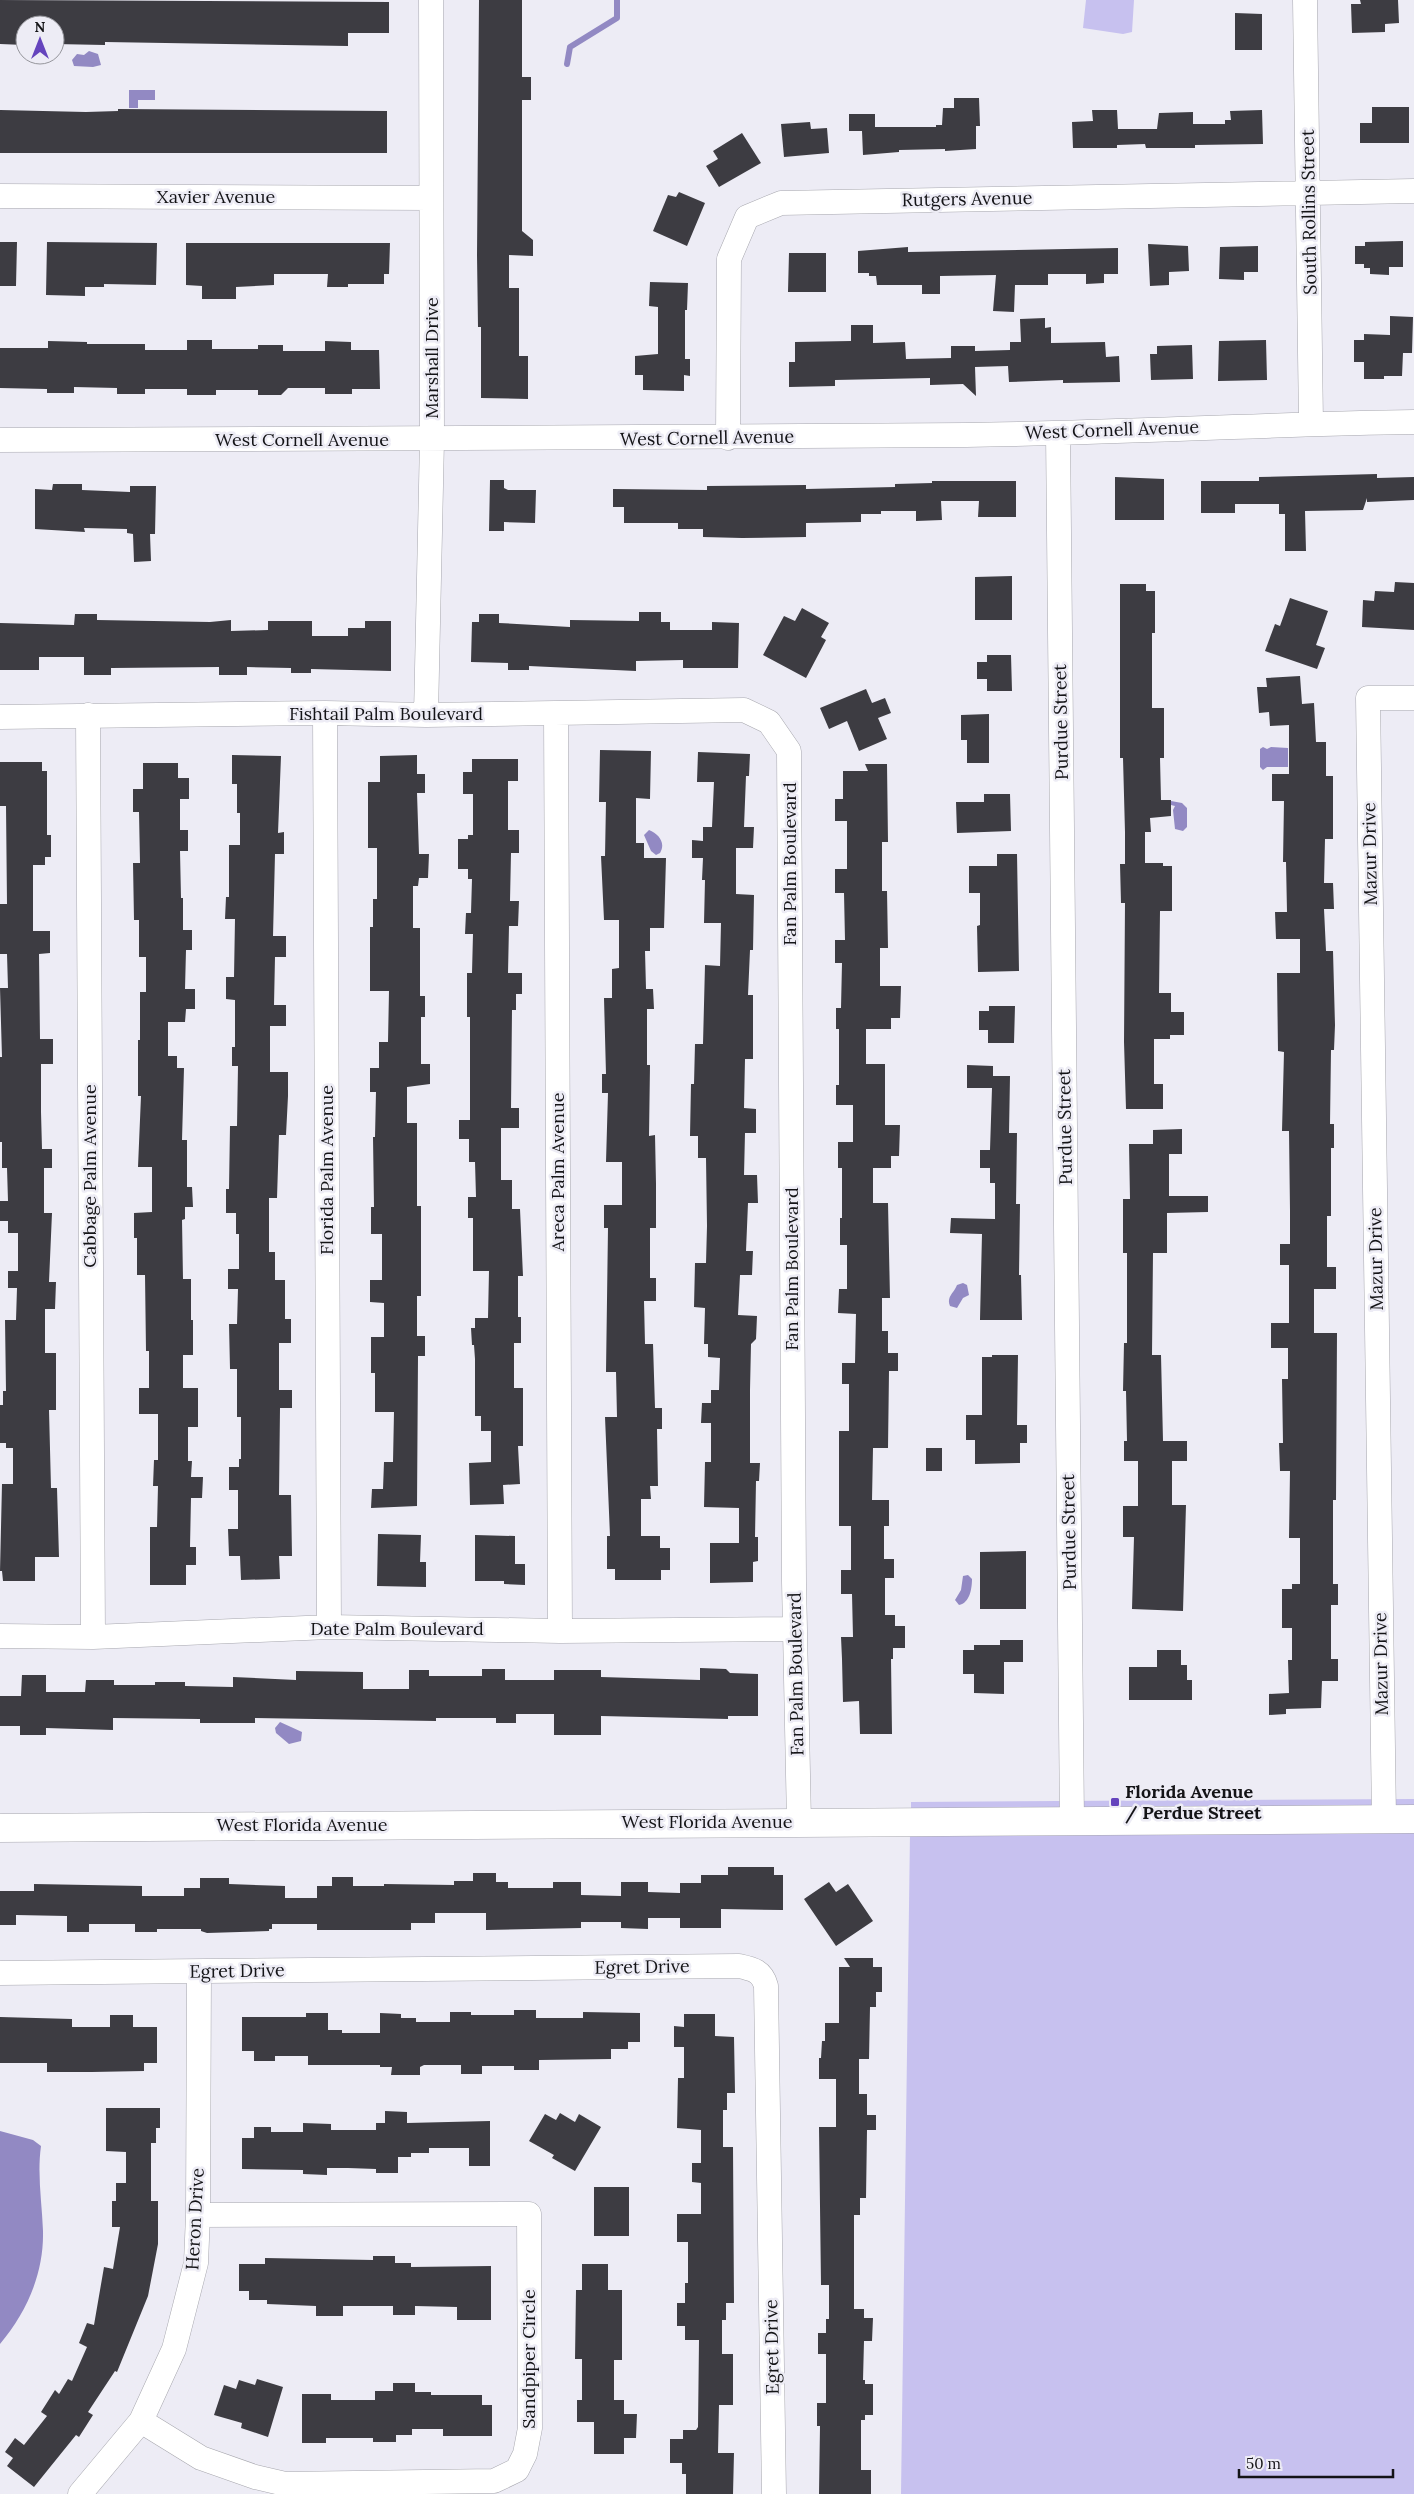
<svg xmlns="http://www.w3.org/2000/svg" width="1414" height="2494" font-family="Lora,serif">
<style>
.green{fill:#c7c1ef}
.water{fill:#9289c3}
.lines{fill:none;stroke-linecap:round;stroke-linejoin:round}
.stream{stroke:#9289c3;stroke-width:6}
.building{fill:#3d3c42}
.minor-casing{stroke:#a7a7ae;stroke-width:25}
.tertiary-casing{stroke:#a7a7ae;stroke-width:29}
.minor{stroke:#fff;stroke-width:24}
.tertiary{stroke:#fff;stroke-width:28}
.poi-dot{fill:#6544bd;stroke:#edecf5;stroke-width:2}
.labels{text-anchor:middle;stroke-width:5;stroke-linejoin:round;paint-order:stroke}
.street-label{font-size:18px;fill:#141417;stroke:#edecf5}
.poi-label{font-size:18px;font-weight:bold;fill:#141417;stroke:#edecf5;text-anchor:start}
</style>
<rect width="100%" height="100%" fill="#edecf5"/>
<path class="green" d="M1086 0H1134L1132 32 1123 34 1083 28Z
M1414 1799V1808L911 1810V1802Z
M1414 1832V2494H901L910 1833Z"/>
<path class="water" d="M89 51 98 54 101 65 93 67 74 66 72 60 77 54 84 55Z
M129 90H155V100H138V108H129Z
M1263 747 1267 749 1271 747 1288 748V767H1267L1263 770 1260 767V749Z
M1171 801 1182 803 1187 808V827L1183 831 1175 829 1173 810 1175 806 1171 805Z
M649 830C659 834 666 843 660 853L656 855 651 851 644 835Z
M963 1283 967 1285 969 1295 963 1298 957 1308 950 1306C946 1297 954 1293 957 1285Z
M968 1575 972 1579C972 1588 970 1603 959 1605L955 1600 961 1590 963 1576Z
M280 1722 302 1732 301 1741 289 1744 276 1733 275 1728Z
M0 2131 33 2140 41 2146C37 2175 42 2202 43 2231 44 2273 27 2312 0 2344Z"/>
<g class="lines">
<path class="stream" d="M567 64 570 47 617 18V0"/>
</g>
<path class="building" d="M0 0 389 2V33H348V46L105 42V45L55 44V25H25V45L0 44Z
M479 0H522V77H531V100H522V231L533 240V256L509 255V288H519V356H528V399L481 398V327H478L477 255Z
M1360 0H1398L1399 23 1385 24V32L1352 33 1351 4H1361Z
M1235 13 1262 14V50H1235Z
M954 98H979L980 126H976V149L945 151V149L899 150V152L863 155 862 131H849V114H875V127H936V125H942L943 108H954Z
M1372 107H1409V143H1360V123H1372Z
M118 109 387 111V153H0V110L86 112 118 111Z
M1092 110H1117L1118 129H1157L1159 113 1193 112V124H1225V120H1231L1230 111 1262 110 1263 144 1195 145V148H1146L1145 144 1117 145V148H1073L1072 122 1093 121Z
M810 122 811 129 827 128 829 153 784 157 781 124Z
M742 133 761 163 719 187 706 166 718 159 713 151Z
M679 192 705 203 687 246 653 231 668 195 676 197Z
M1403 241V267H1389V275L1370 274V268H1364V264H1355V246H1365V242Z
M0 242H17L16 286H0Z
M47 242 157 243 156 285 104 284V287H85V296L46 295Z
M186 243H390L389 274H384V284H348V287H327L328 274H274V285L236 287V299H202V286L186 285Z
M1148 244 1188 246 1189 271 1169 272V285L1150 286Z
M1258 246V272H1244V280L1219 279 1220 247Z
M908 247V252L1118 248V274H1104V283L1086 284V274H1048V285H1015L1014 312 993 311 996 275 940 276V294H922V285H877L876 276H869V273H858V251Z
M789 253H826V292H788Z
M650 282 688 283 687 310H685V359H690V376L684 375V391L643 390V375H635V356L658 354V307L649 306Z
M1390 316 1413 317 1412 353H1403L1402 376H1384V379H1364V362H1354V340H1364V334L1390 335Z
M1045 318V328L1051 327V343L1105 342 1106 357 1119 356 1120 382 1063 383V380L1009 382 1008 366 975 367 976 396 963 384 930 385V378L835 380V386L789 387V362H795V342L851 341V325H873V343L905 342 906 359 951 358V346H975V351L1010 350V342H1021L1020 319Z
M187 340H212V349H258V345H283V351H325V341L351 342V350H379L380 389H352V394H325V388H288L281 395H258V390H216V395H187V389H145V394H117V388L74 387V393H47V389L0 388V348H48V341L87 342V344H145V350H187Z
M1266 340 1267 380 1218 381 1219 341Z
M1192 345 1193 379 1151 380 1150 354H1157V346Z
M1377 474V478L1414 477V500L1367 502V498L1363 510 1305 511 1306 551H1285V514H1279V504H1235V513H1201V481H1259V477Z
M1115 477 1164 479V520H1115Z
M490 480H504V488L508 490H536L535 523 504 522V531H489Z
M932 481H1016V517H978L979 501H941L942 520 916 521V511H881V514H861V522L806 523V537L742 538 703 537V529H678V523H624V507H613V489L707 490V486L806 485V489L895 487V484L932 483Z
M53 484H82V490L130 492V486H156L155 534H150L151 561 134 562 133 534 127 533V529L84 528 85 532 35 529V489L52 490Z
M1012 576V620H975V577Z
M1395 582 1414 583V630L1362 627 1363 600 1374 601 1375 591 1394 592Z
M1120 584H1146V591H1155V633H1152V708H1164V758H1160L1161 800H1171V816L1150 818 1151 832H1145V863H1163V866H1172V911H1160L1159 993H1171V1012H1184V1035H1170V1039H1154V1084H1163V1109H1126L1124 1042 1125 903H1121L1120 864H1125V832L1123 758H1120Z
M1290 598 1328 611 1316 645 1325 648 1317 669 1265 651 1275 624 1280 626Z
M802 608 829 623 821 637 826 640 806 678 763 655 784 616 795 621Z
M639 612H661V622H670V630H712V622L739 623 738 668H683V660L636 661V671L529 666V670H508V663L471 662 472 622H479V614H499V623L570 627V620L639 621Z
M75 614H97V620L210 622 231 620V631L268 630V621H312V636H348V628H365V621H391V671L311 669V673H291V668L247 667V675H219V667L111 668V675H84V657H39V670H0V623L74 625Z
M987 655H1011L1012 691H987V679H977V662H987Z
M1300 676 1302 704 1314 703 1316 742H1326V776H1333V839H1325L1324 883H1333L1334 909H1324L1326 951H1333L1335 1025 1334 1050H1331L1330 1124H1334V1148H1331V1216H1327V1267H1336V1289H1314V1333H1337L1336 1500H1333V1584H1338V1605H1331V1659H1338V1681H1322L1321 1708 1286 1709V1714L1269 1715V1694L1289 1693 1288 1660H1292V1628H1282V1589H1292V1584H1300V1538H1289L1290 1471H1280L1279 1443H1283L1282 1379H1288V1348H1271V1323H1289V1265H1280V1244H1290V1211L1289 1131H1282L1284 1052 1278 1051 1277 973H1300V939H1276L1275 912H1287L1286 862H1283L1284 801H1272V774H1289V725L1270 726 1269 712 1259 713 1257 687H1267L1266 678Z
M866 689 872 703 885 698 891 713 878 718 887 739 859 751 847 721 829 729 820 708Z
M989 714V763H967V740H961V715Z
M600 750 651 751 650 799 636 798V843H644V858H666L664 928H650V951H645L646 989H653L654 1009H647V1065H650L649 1136 655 1135 656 1184V1228H650V1278H656V1301H644L645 1344H653L655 1408H662V1429H657L658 1486H650L651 1499H641V1536H660V1548H670V1570H661V1580H615V1569H607V1536H610L605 1417H617L616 1372H606L608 1228H604V1205H622V1162H606L608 1093H602V1074H606L604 998H612V969L619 968V920H604L601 856H605L606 802H599Z
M698 752 750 754 749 776H746L744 827H754L753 848H736V894L754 895 753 950H750L748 995H753V1059H745L744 1108 756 1109V1133H745L744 1175H757L758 1203H748L746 1251H753L752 1275H740L738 1315 757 1316 756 1339 751 1344 750 1390V1463H760L759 1481H756L755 1537H758V1561L753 1562V1582L710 1583V1543H739V1508L704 1507 705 1462H711V1423H701L702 1403H711V1390H719L720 1358 708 1357V1344H704L705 1308 694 1307 695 1263H706L707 1226 706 1158H698V1136H690L691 1084H694L695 1044H703L705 965 720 966 721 923H704L705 880H702L703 858H692V840L703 841V827H712L714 782H697Z
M232 755 281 756 278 833 284 832V854H275L273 936H286V957H275L274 1005H286V1026H270V1072H288V1096L286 1135H279L277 1198H269V1252H275V1280H285V1319H291V1343H279V1390H292V1408H280L279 1495H291L292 1556H279L280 1579 241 1580 240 1556H229L228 1529H238V1490H229V1467H239V1459H241V1417H237V1369H230L229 1324H237L238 1289H228V1269H239V1234H236V1213H226V1189H229L230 1126H237L238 1066H232V1047H235V1000L226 999V977H234L235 919H225L226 897H229V845H240V813H237V784H232Z
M417 755V774H425V793H417L419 854H429L428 878H419L418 886H413V928H420V996H425V1017H421V1064H430V1084L407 1087V1123H417V1206H421V1296H417V1336H425V1356H418L417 1506 371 1508 372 1489H383L384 1462H393L394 1412H375V1373H371V1337H384V1303L370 1302V1280H382V1234H371V1207H374L373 1137H375L376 1092H370V1068H379V1042H388L389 991H370V927H373V899H377V848H368V782H380V756Z
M472 759H518V781H508V830H519V853H511L510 901H519L518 926H509L508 973H522V994H516V1010H512L511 1108H519V1128H501V1180H512V1209H520L523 1276H518V1317H521V1343H514V1388H523V1446H518L520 1484 503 1485 504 1504 470 1505 469 1463 491 1462V1431H481V1416H475V1359L474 1345H472L471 1328H475V1318H488L489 1271H473V1218H468V1197H476L475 1162H469V1139H459V1120H470V1017H467V973H472L473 934H465L466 913H471L472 879H468V869H458V839H468V835H473V794H463V772H472Z
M0 762H42V771H47V835H51V857H45V865H33V931H50V953L39 954 40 1039H53V1064H41V1112L42 1149H52V1168H44V1213H52L49 1282H56L55 1309H45V1353H56V1410H49L51 1488H57L59 1557H35V1581H3L2 1571H0L2 1484H13V1448H6V1443H0V1405H3V1391H6L5 1320H16L17 1288H8V1271H18V1233H8V1221H0V1201H8L7 1168H2V1142H0V1057H2L0 988H8L7 954H0V904H7L6 806H0Z
M143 763H178V778H189V799H180V830H188V851H180L181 898H183V930H192V950H186L185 989H195V1009H186L185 1022H168V1056H177V1068H184L182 1140H187V1187H192L193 1207H185V1219L182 1220 183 1279H191V1320H193V1355H183V1388H198V1427H188V1461H192L191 1477H203L202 1498H191L190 1547H196V1565H186V1585H150V1527H157L158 1486H153L154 1460H158V1414H139V1388H149V1351H146L145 1275H137V1238H134V1213L152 1212V1167H138L141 1096H138V1040H140V992H146V957H139V920H134L133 863H140L139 812H133V789H143Z
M865 764H887L888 842H882V891H887L888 948H880V986H901L900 1018H891V1029H866V1064H885V1125H900L899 1156H891V1168H873V1203H888L890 1298H882V1331H888V1353H898V1371H889L888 1448H873L872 1500H889V1526H884V1559H894V1578H885V1615H895V1626H905V1648H893V1659H891L892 1734H860L859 1701 843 1702 842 1659 841 1637H853L852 1594H841V1570H851V1526H839V1431H849V1384H842V1363H855L856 1314 838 1313 839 1289H847V1245H840V1218H842V1168H838V1142H853V1105H836V1085H839V1029H836V1008H841L842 963H835V940H845L844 893H835V869H847V821H835V799H843V771H868Z
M984 794H1010L1011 831 957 833 956 802H984Z
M997 854H1017L1019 971 978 972 977 926 980 925V893H969V866H997Z
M989 1006H1015L1014 1043H988V1030H979V1011H989Z
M967 1065 993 1066V1076H1010L1009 1133H1017L1016 1204H1020L1019 1275H1021L1022 1320H980L982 1234 950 1233 951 1218 995 1219V1183H990V1168H980V1150H990L992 1088H967Z
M1182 1129V1154H1169V1196H1208V1212L1167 1213V1253H1153L1152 1355H1161L1163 1441H1187V1461H1172V1505H1186L1183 1611 1132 1609 1134 1537H1123V1506H1138V1461H1124V1441H1127L1126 1391H1123L1124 1343H1127V1253H1123V1199H1130L1129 1144H1153V1130Z
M992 1355H1018L1017 1425H1027V1443H1020V1463L975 1464V1440H966V1415H982V1357H992Z
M926 1448H942V1471H926Z
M378 1534 421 1535 420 1562H426V1587L377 1586Z
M475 1535 515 1536V1564H525V1585L504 1584V1581H475Z
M1026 1551V1609H980V1552Z
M1000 1640H1023V1662H1004V1694L974 1693V1674H963V1650H974V1645H1000Z
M1157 1650H1181V1665H1187V1680H1192V1700H1129V1667H1157Z
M700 1668 726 1669 730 1673 758 1674V1716H728V1719L601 1716V1735H554V1714H516V1723H496V1718H436V1721L255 1718V1723H200V1719L113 1718V1730L46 1728V1735H20V1726H0V1696H21L22 1675H46V1692H85L86 1680H114V1685H155V1682H185V1686L233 1687V1677L296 1680V1671L363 1672V1689H409V1670H429V1676H482V1669H505V1680H554V1670H601V1677L700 1680Z
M728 1867H774V1875H783V1910L721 1909V1928H680V1918H648V1929L621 1928V1922H581V1928L486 1930V1913H435V1923H411V1930H317V1924H272V1929H269V1931L207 1933 201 1931V1929H157V1932H135V1924H89V1932H67V1916L16 1915V1925H0V1891H34V1884L142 1886V1896H184V1888H200V1878H229V1884L285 1886V1898H317V1886H332V1877H353V1886H384V1884L454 1885V1881H473V1873H496V1882H508V1888H553V1882H581V1895L621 1896V1882H648V1892L680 1893V1883H701V1875H728Z
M829 1882 836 1892 848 1884 873 1921 836 1946 804 1899Z
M844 1958H873V1967H882V1992H876V2007H870L869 2059H859V2094H867V2115H876V2130H867L866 2198H860V2215H854V2309H864V2318H873L872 2341H864L863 2380H865V2384H873V2415H865V2420H861V2470H871V2494H819L820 2426H817V2403H826V2354H818V2333H826V2319H829V2285H821L819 2127H836V2079H819V2058H821L822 2041H825V2023H839V1967H850Z
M514 2010H536V2018H583V2012L640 2013V2042H628V2049H611V2059L539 2060V2070H514V2066H482V2074H461V2065H424L420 2067V2075H391L392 2067H380V2065H308V2056H275V2061H254V2051H242V2017H306V2013H328V2030H342V2033H380V2013L401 2014V2018H416V2022H450V2012H471V2015H514Z
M684 2014H715V2036L734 2037 735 2093H727V2110H723V2147H733L734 2303H726V2320H722V2354H733V2405H719L718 2453H734L733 2494H686V2474H682V2463H670V2439H683V2430H696L698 2427 699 2340H685V2326H677V2303H685V2283H688V2242H677V2214H701V2183L692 2182V2163H701V2130L677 2128 678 2078H684V2047H674V2026L684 2027Z
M110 2015H133V2027H157V2063H144V2071L92 2072H47V2063H0V2017L72 2019V2027H110Z
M106 2108H160V2128H156V2143H151V2201H158V2244L148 2296 117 2372 115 2371 88 2412 93 2415 79 2437 76 2435 34 2487 7 2466 13 2458 5 2452 15 2438 24 2445 47 2416 41 2412 55 2390 59 2394 68 2379 72 2381 87 2347 79 2343 87 2323 94 2325 104 2267 113 2269 120 2227H112V2201H116V2183H126V2152L106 2151Z
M385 2111 407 2112V2123L490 2121V2166H469V2148H429V2153H411V2157H398V2173H376V2169L348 2168H327V2175L303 2174V2170L242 2169V2138H254V2127H271V2132H303V2123L331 2124V2130H376V2123H385Z
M560 2113 575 2122 579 2114 601 2127 575 2171 552 2158 554 2155 529 2141 545 2114 556 2120Z
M594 2187H629V2236H594Z
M373 2256H395V2263H411V2267L491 2266V2320H457V2307L415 2306V2315H393V2306H343V2316H316V2306L267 2304V2300H249V2291H239V2264H265V2258L373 2260Z
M582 2264H608V2290H622V2360H614V2400H624V2414H637L636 2438H624V2454H594V2422H577V2400H582V2359H575L576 2290H582Z
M257 2379 283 2387 268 2437 241 2428 242 2423 214 2415 224 2385 236 2389 239 2380 255 2385Z
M393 2383H415V2392H431V2395H482V2405H492V2436H443V2429H412V2435H396V2442H373V2438H326V2443H302V2394H331V2400H375V2391H393Z"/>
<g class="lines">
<g class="minor-casing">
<path id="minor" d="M1305 0 1311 423
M0 196 431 198
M1058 433 1072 1821
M728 438 729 259 747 217 781 203 1414 191
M0 440C322 438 644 439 966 435 1116 433 1265 424 1414 422
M325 713 329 1627
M556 713 560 1631
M88 715 93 1637
M426 715 432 440 431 0
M0 717 325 713 426 715 744 710 769 722 789 751 794 1582 799 1822
M0 1636 93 1637 329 1627 560 1631 795 1629
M1384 1819 1368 698H1414
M0 1973 739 1966C753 1969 762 1971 766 1986L774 2494
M141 2421 201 2458 255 2477 285 2484 494 2481 517 2470 525 2454 530 2428 529 2214 198 2215
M80 2494 141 2421 174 2349 196 2263 198 2215 199 1972"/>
</g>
<g class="tertiary-casing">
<path id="tertiary" d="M0 1828 1414 1819"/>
</g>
<use href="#minor" class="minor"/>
<use href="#tertiary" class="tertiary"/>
</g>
<rect class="poi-dot" x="1110" y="1797" width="10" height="10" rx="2.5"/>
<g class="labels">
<g class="street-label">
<text x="216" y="203">Xavier Avenue</text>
<text transform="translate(967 199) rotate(-1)" y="6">Rutgers Avenue</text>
<text transform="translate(1309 212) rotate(-91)" y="6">South Rollins Street</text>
<text transform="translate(432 358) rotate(-90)" y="6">Marshall Drive</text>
<text transform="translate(1112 430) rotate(-2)" y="6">West Cornell Avenue</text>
<text transform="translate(707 438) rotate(-1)" y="6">West Cornell Avenue</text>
<text x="302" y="446">West Cornell Avenue</text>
<text x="386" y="720">Fishtail Palm Boulevard</text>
<text transform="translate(1061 722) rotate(-91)" y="6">Purdue Street</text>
<text transform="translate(1370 854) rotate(-91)" y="6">Mazur Drive</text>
<text transform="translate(790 864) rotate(-90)" y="6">Fan Palm Boulevard</text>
<text transform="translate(1065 1127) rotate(-91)" y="6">Purdue Street</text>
<text transform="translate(327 1170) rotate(-90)" y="6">Florida Palm Avenue</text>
<text transform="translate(558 1172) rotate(-90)" y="6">Areca Palm Avenue</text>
<text transform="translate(90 1176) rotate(-90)" y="6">Cabbage Palm Avenue</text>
<text transform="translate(1376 1259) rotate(-91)" y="6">Mazur Drive</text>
<text transform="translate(792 1269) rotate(-90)" y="6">Fan Palm Boulevard</text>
<text transform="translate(1069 1532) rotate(-91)" y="6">Purdue Street</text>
<text x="397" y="1635">Date Palm Boulevard</text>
<text transform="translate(1381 1664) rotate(-91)" y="6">Mazur Drive</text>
<text transform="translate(796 1674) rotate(-91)" y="6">Fan Palm Boulevard</text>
<text x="707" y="1828">West Florida Avenue</text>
<text x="302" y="1831">West Florida Avenue</text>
<text transform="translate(642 1967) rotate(-1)" y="6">Egret Drive</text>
<text transform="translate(237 1971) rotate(-1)" y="6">Egret Drive</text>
<text transform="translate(195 2219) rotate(-87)" y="6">Heron Drive</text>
<text transform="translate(772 2347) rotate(-91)" y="6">Egret Drive</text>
<text transform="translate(529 2359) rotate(-90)" y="6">Sandpiper Circle</text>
</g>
<g class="poi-label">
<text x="1125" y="1798">Florida Avenue<tspan x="1125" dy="21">/ Perdue Street</tspan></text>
</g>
</g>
<g transform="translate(40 40)"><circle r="24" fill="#edecf5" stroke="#96969c"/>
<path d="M0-4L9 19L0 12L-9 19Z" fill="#6544bd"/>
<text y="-8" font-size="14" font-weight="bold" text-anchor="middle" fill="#141417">N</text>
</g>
<path d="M1239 2469v8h154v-8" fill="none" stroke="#141417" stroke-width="2.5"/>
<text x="1246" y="2469" font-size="15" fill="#141417" stroke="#edecf5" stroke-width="4" paint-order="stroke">50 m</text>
</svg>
